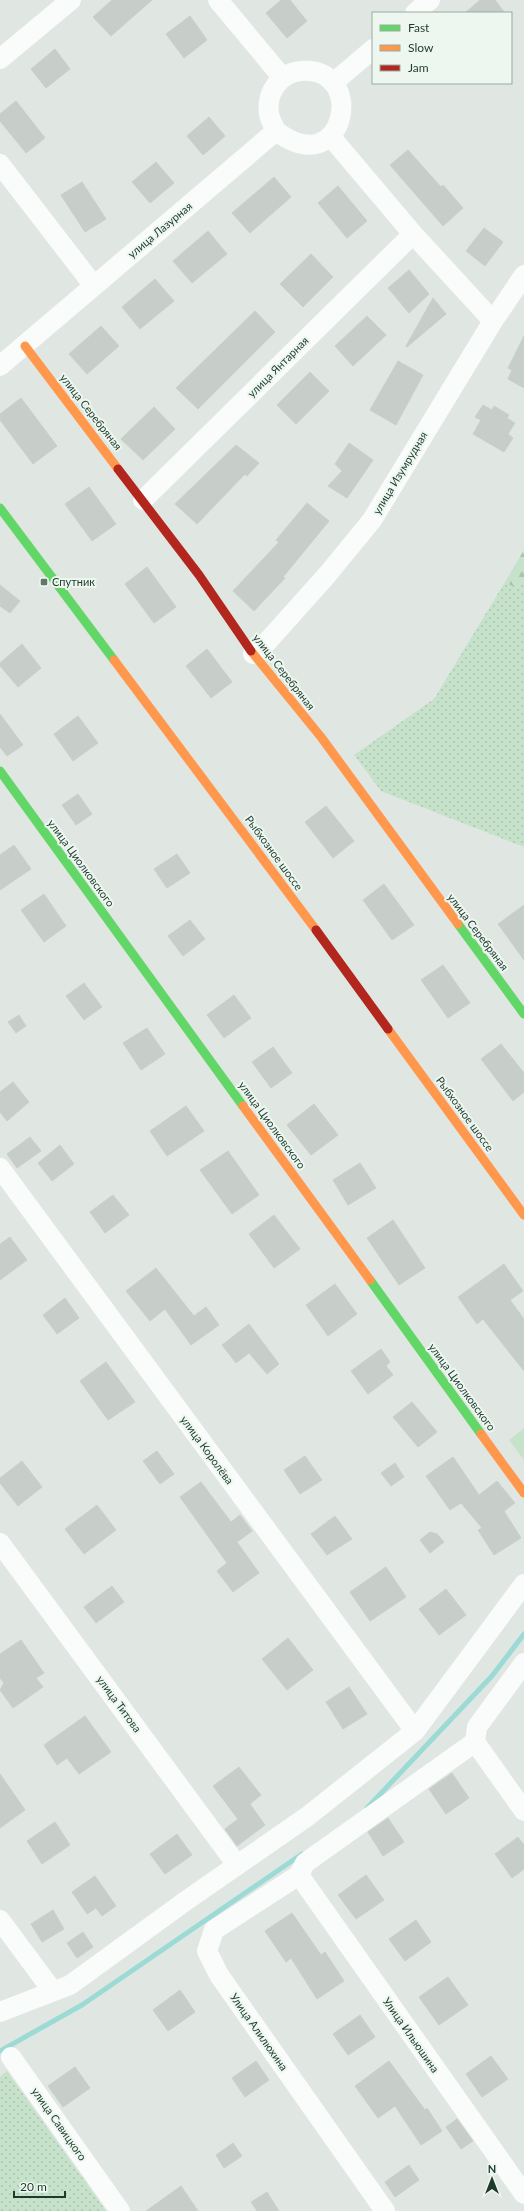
<svg xmlns="http://www.w3.org/2000/svg" width="524" height="2211" font-family="Lato,sans-serif">
<style>
.grass{fill:url(#grass-dots)}
.forest{fill:url(#forest-firs)}
.pitch{fill:#c7e2ca}
.lines{fill:none;stroke-linecap:round;stroke-linejoin:round}
.stream{stroke:#9cdad5;stroke-width:5}
.building{fill:#c7ceca;stroke:#c9d0cb}
.street{stroke:#fafbfb;stroke-width:20}
.fast{stroke:#63d668;stroke-width:9}
.slow{stroke:#ff974d;stroke-width:9}
.jam{stroke:#b3261e;stroke-width:9}
.poi-dot{fill:#62776c;stroke:#edf7f0;stroke-width:1.5}
.labels{text-anchor:middle;stroke-width:4;stroke-linejoin:round;paint-order:stroke}
.street-label{font-size:11px;fill:#1e3a2d;stroke:#edf7f0}
.poi-label{font-size:11px;fill:#1e3a2d;stroke:#edf7f0;text-anchor:start}
</style>
<defs>
<pattern id="grass-dots" width="8" height="8" patternUnits="userSpaceOnUse"><rect width="8" height="8" fill="#c7e2ca"/><path d="M2 2h.1M6 6h.1" fill="none" stroke="#aac3ae" stroke-width="1.8" stroke-linecap="round"/></pattern>
<pattern id="forest-firs" width="22" height="20" patternUnits="userSpaceOnUse"><rect width="22" height="20" fill="#c7e2ca"/><path d="M5 1l3.5 6h-7zM16 11l3.5 6h-7z" fill="#aac3ae"/></pattern>
</defs>
<rect width="100%" height="100%" fill="#e0e7e2"/>
<path class="grass" d="M524 579V847L381 791 354 755 434 699 505 582 517 589Z
M7 2071 106 2211H0V2077Z"/>
<path class="forest" d="M524 550V579L517 589 505 582Z"/>
<path class="pitch" d="M524 1428V1460L509 1440Z"/>
<g class="lines">
<path class="stream" d="M367 1808 492 1676 524 1634
M0 2051 82 2005 302 1854"/>
</g>
<path class="building" d="M112 0H152L111 36 93 17Z
M281 0H290L307 21 287 38 266 13Z
M480 0H495L505 13H465Z
M190 16 207 40 184 58 166 34Z
M55 49 70 69 46 88 31 69Z
M16 101 45 138 26 153 0 121V114Z
M209 117 225 136 203 155 187 136Z
M408 150 441 187 443 185 463 208 443 226 390 165Z
M156 162 174 183 150 203 132 182Z
M274 177 291 197 250 233 232 213Z
M82 182 106 219 85 232 61 195Z
M338 186 367 221 347 238 318 203Z
M484 228 503 242 485 266 466 251Z
M208 231 227 254 192 283 173 261Z
M311 254 333 277 303 307 280 284Z
M409 270 429 294 409 313 388 288Z
M155 279 174 301 140 329 122 307Z
M433 298 446 314 407 347 406 346Z
M255 311 275 332 198 409 176 388Z
M367 316 386 335 353 366 335 346Z
M101 326 119 346 87 374 69 354Z
M524 336V388L508 379 512 370 508 368Z
M398 361 423 375 396 425 370 410Z
M310 372 329 391 296 424 277 405Z
M21 398 57 446 33 464 0 420V414Z
M483 405 492 410 494 406 509 415 507 418 515 423 508 434 513 438 504 452 473 434 481 420 475 417Z
M154 407 175 429 143 460 121 439Z
M349 443 373 460 347 498 328 486 342 471 335 464Z
M236 445 259 463 247 476 245 474 197 524 175 504Z
M89 487 116 524 92 541 65 504Z
M307 503 329 521 283 577 285 578 254 611 233 591 279 542 276 540Z
M147 567 176 607 154 623 125 584Z
M0 585 20 601 10 613 0 606Z
M22 644 41 668 18 687 0 666V663Z
M207 649 232 682 211 698 186 666Z
M0 714 23 745 7 756 0 747Z
M78 716 98 743 73 761 54 734Z
M78 794 92 814 76 825 62 805Z
M326 806 354 841 333 858 305 822Z
M14 845 31 869 0 890V855Z
M177 854 190 873 167 888 154 869Z
M384 884 414 925 392 940 363 900Z
M44 894 66 926 44 942 21 910Z
M524 905V960L498 924Z
M190 920 205 939 183 956 168 936Z
M443 965 470 1003 448 1018 421 980Z
M84 983 102 1007 84 1020 66 996Z
M234 995 251 1018 224 1038 207 1015Z
M19 1015 26 1026 16 1033 8 1022Z
M147 1028 165 1054 141 1070 123 1043Z
M501 1044 524 1073V1092L513 1101 481 1059Z
M273 1047 292 1073 271 1088 252 1062Z
M13 1082 29 1102 7 1121 0 1112V1092Z
M314 1104 338 1135 311 1155 287 1125Z
M186 1106 204 1131 167 1156 150 1131Z
M30 1137 41 1151 17 1168 7 1154Z
M60 1145 74 1164 52 1181 38 1163Z
M228 1151 259 1195 232 1214 200 1170Z
M360 1163 376 1188 348 1205 333 1180Z
M113 1195 129 1215 105 1233 90 1212Z
M274 1215 300 1249 274 1268 249 1234Z
M393 1220 425 1268 399 1285 367 1238Z
M10 1237 27 1260 0 1280V1244Z
M504 1264 523 1291 510 1300 524 1319V1371L483 1319 477 1324 458 1297Z
M156 1268 194 1316 206 1307 219 1325 191 1345 165 1309 150 1321 126 1291Z
M335 1284 357 1314 328 1336 306 1305Z
M65 1298 79 1318 57 1334 43 1315Z
M249 1324 279 1364 267 1374 249 1353 236 1363 222 1345Z
M381 1349 390 1362 386 1366 393 1375 368 1394 351 1371Z
M106 1362 135 1402 108 1420 80 1381Z
M412 1402 437 1432 418 1447 393 1417Z
M157 1451 174 1474 160 1484 143 1461Z
M305 1456 322 1480 300 1494 284 1470Z
M453 1457 479 1495 497 1481 515 1503 504 1511 521 1538 494 1555 478 1530 482 1528 461 1503 450 1510 426 1476Z
M22 1461 42 1487 18 1506 0 1483V1478Z
M395 1463 404 1477 391 1486 381 1473Z
M201 1482 231 1522 240 1515 252 1531 237 1542 259 1573 233 1592 217 1571 227 1563 180 1497Z
M97 1505 116 1530 84 1554 65 1529Z
M335 1516 352 1539 327 1555 311 1534Z
M430 1532 437 1534 444 1542 430 1553 420 1540Z
M386 1567 406 1597 370 1621 350 1592Z
M112 1586 124 1602 96 1623 84 1607Z
M446 1589 466 1615 439 1635 419 1609Z
M288 1638 313 1670 287 1690 262 1659Z
M21 1640 44 1673 36 1678 43 1687 13 1708 0 1690 4 1683 0 1678V1654Z
M349 1687 367 1714 343 1729 326 1702Z
M85 1716 111 1752 79 1774 67 1758 57 1765 44 1745Z
M239 1767 261 1795 250 1804 265 1825 237 1846 225 1829 238 1819 213 1786Z
M452 1773 469 1798 446 1814 429 1789Z
M0 1774 25 1810 0 1828Z
M388 1818 404 1842 383 1856 368 1832Z
M55 1822 70 1845 42 1864 27 1841Z
M177 1834 192 1855 165 1874 150 1854Z
M518 1837 524 1845V1869L512 1878 495 1854Z
M366 1875 384 1900 356 1919 338 1895Z
M95 1876 116 1906 102 1916 96 1908 87 1914 72 1892Z
M53 1910 64 1929 42 1942 31 1924Z
M292 1913 321 1955 325 1952 344 1981 317 1999 291 1958 286 1962 265 1931Z
M416 1920 431 1942 405 1961 389 1939Z
M83 1932 93 1947 77 1958 67 1943Z
M448 1977 468 2005 439 2025 419 1997Z
M180 1990 195 2012 168 2031 153 2010Z
M360 2015 375 2037 348 2055 333 2034Z
M491 2056 508 2079 482 2097 466 2074Z
M256 2061 269 2080 245 2097 232 2078Z
M389 2061 425 2110 427 2108 442 2131 421 2145 395 2106 378 2118 355 2086Z
M75 2067 90 2088 63 2107 48 2086Z
M457 2119 473 2141 461 2149 446 2127Z
M233 2143 242 2156 224 2168 216 2155Z
M409 2165 419 2180 395 2197 385 2182Z
M181 2186 198 2211H146Z
M267 2192 279 2211H257L251 2202Z"/>
<g class="lines">
<path class="street" d="M218 0 282 77
M415 13 430 0
M0 59 71 0
M333 83 373 49
M331 137 413 234 493 321
M0 164 94 286
M0 366 276 131C274 126 270 120 269 114 266 93 279 73 301 71 368 65 346 184 276 131
M143 500 413 234
M253 654 267 642 327 575 372 520 493 321 524 275
M0 1168 415 1731
M0 1543 237 1865
M475 1742 524 1811
M299 1875 214 1930 207 1951 219 1975 385 2211
M299 1875 524 2194
M299 1875 305 1863 475 1742 477 1727 524 1663
M0 1920 52 1990
M0 2012 70 1985 187 1900 308 1816 415 1731 524 1584
M11 2057 120 2211"/>
<path class="fast" d="M0 508 114 660
M0 771 243 1106
M458 924 524 1014
M370 1280 481 1434"/>
<path class="slow" d="M25 346 118 469
M251 651 321 737 458 924
M114 660 316 930
M388 1029 524 1215
M243 1106 370 1280
M481 1434 524 1493"/>
<path class="jam" d="M118 469 199 575 251 651
M316 930 388 1029"/>
</g>
<rect class="poi-dot" x="40" y="578" width="8" height="8" rx="2"/>
<g class="labels">
<g class="street-label">
<text transform="translate(160 230) rotate(-40)" y="4">улица Лазурная</text>
<text transform="translate(278 367) rotate(-45)" y="4">улица Янтарная</text>
<text transform="translate(91 412) rotate(52)" y="4">улица Серебряная</text>
<text transform="translate(400 473) rotate(-59)" y="4">улица Изумрудная</text>
<text transform="translate(284 672) rotate(52)" y="4">улица Серебряная</text>
<text transform="translate(274 853) rotate(54)" y="4">Рыбхозное шоссе</text>
<text transform="translate(81 863) rotate(54)" y="4">улица Циолковского</text>
<text transform="translate(478 932) rotate(53)" y="4">улица Серебряная</text>
<text transform="translate(465 1114) rotate(54)" y="4">Рыбхозное шоссе</text>
<text transform="translate(272 1125) rotate(54)" y="4">улица Циолковского</text>
<text transform="translate(462 1387) rotate(54)" y="4">улица Циолковского</text>
<text transform="translate(207 1450) rotate(54)" y="4">улица Королёва</text>
<text transform="translate(119 1704) rotate(54)" y="4">улица Титова</text>
<text transform="translate(259 2032) rotate(55)" y="4">Улица Алилюхина</text>
<text transform="translate(411 2035) rotate(55)" y="4">Улица Ильюшина</text>
<text transform="translate(59 2124) rotate(55)" y="4">улица Савицкого</text>
</g>
<g class="poi-label">
<text x="52" y="586">Спутник</text>
</g>
</g>
<rect x="372" y="12" width="140" height="72" fill="#edf7f0" stroke="#9aaba2"/>
<rect x="380" y="25" width="20" height="6" fill="#63d668" stroke="#9aaba2"/>
<text x="408" y="32" font-size="12" fill="#1e3a2d">Fast</text>
<rect x="380" y="45" width="20" height="6" fill="#ff974d" stroke="#9aaba2"/>
<text x="408" y="52" font-size="12" fill="#1e3a2d">Slow</text>
<rect x="380" y="65" width="20" height="6" fill="#b3261e" stroke="#9aaba2"/>
<text x="408" y="72" font-size="12" fill="#1e3a2d">Jam</text>
<g transform="translate(492 2179)" stroke="#edf7f0" stroke-width="3" paint-order="stroke">
<path d="M0-3L7 15L0 10L-7 15Z" fill="#1e3a2d"/>
<text y="-6" font-size="11" font-weight="bold" text-anchor="middle" fill="#1e3a2d">N</text>
</g>
<path d="M14 2191v6h51v-6" fill="none" stroke="#1e3a2d" stroke-width="2"/>
<text x="20" y="2191" font-size="12" fill="#1e3a2d" stroke="#edf7f0" stroke-width="3" paint-order="stroke">20 m</text>
</svg>
